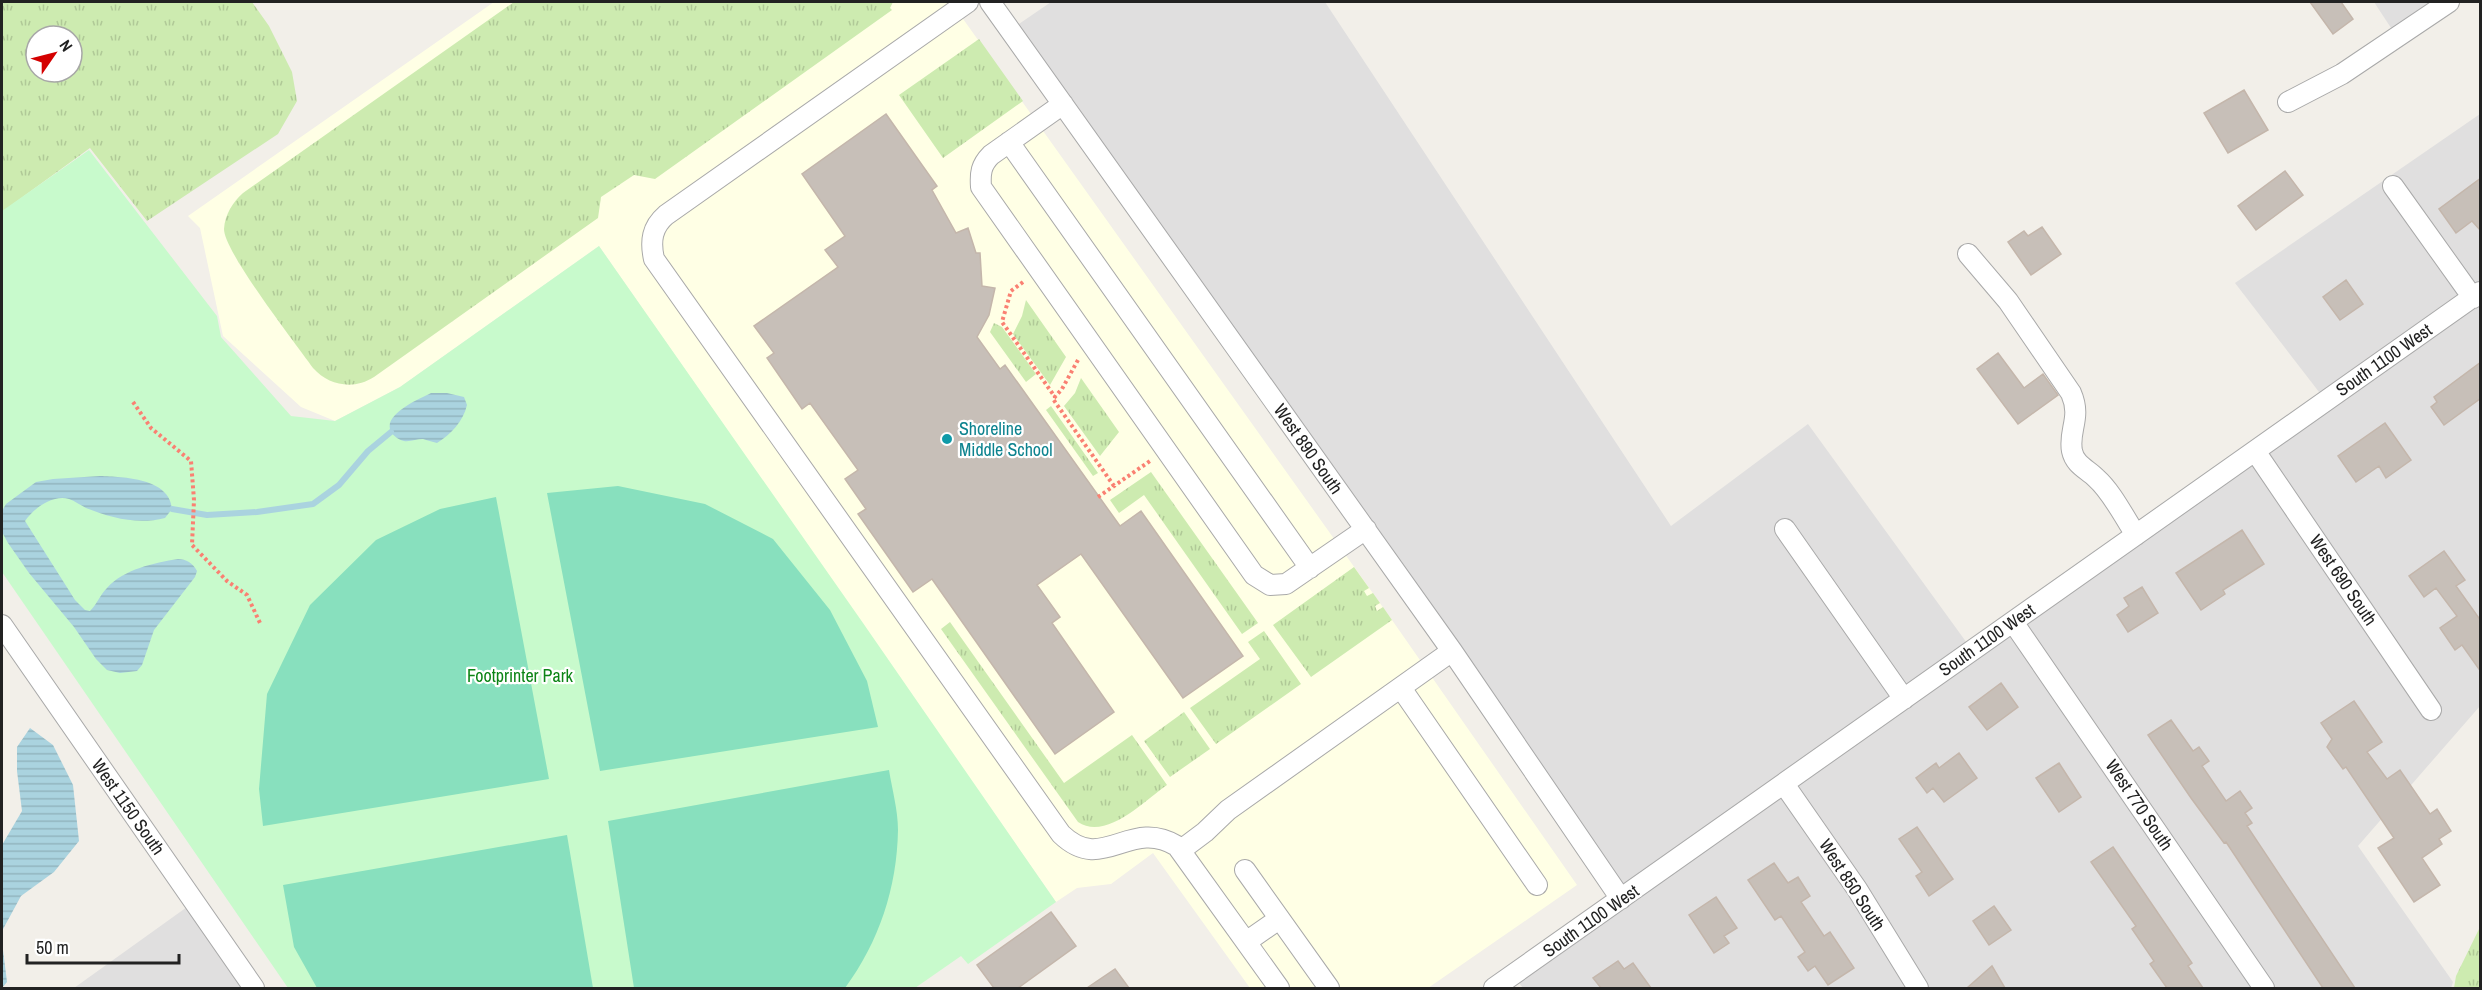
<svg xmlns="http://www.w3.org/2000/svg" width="2482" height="990" font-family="'Archivo Narrow',sans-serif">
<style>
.residential{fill:#e0dfdf}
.education{fill:#ffffe5}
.grass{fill:url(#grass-tufts);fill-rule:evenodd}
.park{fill:#c8facc}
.pitch{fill:#88e0be}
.water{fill:url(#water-rules)}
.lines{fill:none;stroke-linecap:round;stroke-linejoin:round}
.stream{stroke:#aad3df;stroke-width:6}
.building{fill:#c7bfb8;stroke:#c4b6ab;stroke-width:1.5}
.minor-casing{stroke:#a9a9a9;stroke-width:22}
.path{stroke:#fa8072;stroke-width:4;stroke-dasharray:3 3;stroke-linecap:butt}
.minor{stroke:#fff;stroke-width:20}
.culture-dot{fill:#0f9aa8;stroke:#fff;stroke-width:2}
.labels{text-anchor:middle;stroke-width:4.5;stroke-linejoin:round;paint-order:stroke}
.street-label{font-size:18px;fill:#222;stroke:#fff}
.culture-label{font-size:18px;fill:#0d838f;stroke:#fff;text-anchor:start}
.park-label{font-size:18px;fill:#0c8416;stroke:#fff}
</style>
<defs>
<pattern id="grass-tufts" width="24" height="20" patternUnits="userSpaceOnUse" patternTransform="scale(1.5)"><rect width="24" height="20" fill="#cdebb0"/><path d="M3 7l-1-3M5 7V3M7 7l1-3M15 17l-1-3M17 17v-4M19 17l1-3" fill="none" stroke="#b0c997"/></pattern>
<pattern id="water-rules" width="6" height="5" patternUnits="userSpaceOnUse" patternTransform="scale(1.5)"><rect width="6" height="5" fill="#aad3df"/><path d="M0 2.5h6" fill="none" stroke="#92b5bf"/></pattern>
</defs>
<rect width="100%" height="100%" fill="#f2efe9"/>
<path class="residential" d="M1051 2H1325L1671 526 1808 424 1972 650 2326 401 2235 283 2480 114V706L2358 846 2453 982 2451 988H1523L1513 975 1621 899 1010 30Z
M2374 2H2441L2395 34Z
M194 902 254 988H74Z"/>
<path class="education" d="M494 2H951L1392 620 1577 885 1428 988H1250L1153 853 1111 884 1077 888 1056 902 599 246 400 387 335 421 301 407 223 336 200 228 188 216Z"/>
<path class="grass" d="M2 2H252L269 26 292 72 297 101 278 134 147 221 90 148 2 212ZM36 36H72V72H36Z
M514 2H893L890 8 892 10 655 179 634 175 601 197 598 218 374 377C354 390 329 386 313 368 296 344 224 252 224 229 225 214 233 202 243 193Z
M979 39 1023 101 943 158 899 95Z
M1026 300 1066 357 1050 385 1013 334 1022 316Z
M994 323 1002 327 1036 374 1026 382 990 332Z
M1081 378 1119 432 1100 456 1064 406 1075 393Z
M1051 406 1098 473 1093 476 1046 410Z
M1151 472 1258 623 1242 634 1144 495 1119 513 1110 500Z
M1354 567 1369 588 1364 591 1367 596 1373 593 1380 603 1375 606 1377 611 1383 607 1392 620 1311 677 1273 625Z
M950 622 1064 783 1132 735 1167 785C1144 801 1106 841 1078 822L941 629Z
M1264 631 1301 684 1216 744 1190 708 1260 659 1248 642Z
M1184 712 1210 749 1170 777 1144 741Z
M2480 927V988H2454L2456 976Z"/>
<path class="park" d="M89 150 217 316 221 337 291 416 335 421 400 387 599 246 863 623 1056 902 968 964 961 956 915 988H288L2 572V211Z"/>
<path class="pitch" d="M618 486 705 504 773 539 830 610 867 681 878 727 600 771 547 493Z
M496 497 549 779 263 826 259 789 267 694 310 605 376 540 440 509Z
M889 770C892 789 898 810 898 830 897 888 879 942 845 988H634L608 821Z
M567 835 593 988H317L294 947 283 885Z"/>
<path class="water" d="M431 393H447L464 397 467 405C463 422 451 434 437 443 432 442 427 440 423 439 417 439 410 442 404 441 397 439 392 435 390 429 386 413 419 399 431 393Z
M100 476C123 477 170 478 172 509L165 518C138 525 111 518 86 508 80 505 75 501 69 499 53 494 33 509 25 521L75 600 85 610 90 611C97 604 100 595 107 588 124 569 154 563 178 559 186 559 193 563 197 571L195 577 154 630 142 665 137 671 120 673 107 670 96 659 74 627 29 573 8 543 2 532V511L6 504 36 482 53 479Z
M30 728 53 745 73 785 79 841 54 872 21 896 2 931V845L22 811 17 771V747Z
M2 942 7 982 2 988Z"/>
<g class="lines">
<path class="stream" d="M172 509 207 515 257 512 313 504 339 485 368 451 391 432"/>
</g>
<path class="building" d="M2310 2H2341L2353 19 2333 34Z
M2244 90 2268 130 2228 153 2204 113Z
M886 114 937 186 932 190 956 233 968 228 976 253H980L982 286 995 288 989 315 977 337 1000 369 1005 365 1120 526 1141 511 1243 656 1183 698 1081 554 1037 585 1060 617 1052 623 1114 712 1055 754 932 579 913 592 858 514 866 509 845 479 858 470 810 403 802 409 767 358 774 353 754 326 838 267 825 250 845 236 802 174Z
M2285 171 2303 195 2256 230 2238 206Z
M2481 178V231L2472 221 2456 233 2439 209Z
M2042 227 2061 254 2031 275 2008 242 2024 231 2028 236Z
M2346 280 2363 304 2340 320 2323 297Z
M1998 353 2024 388 2043 374 2058 395 2018 424 1977 369Z
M2481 362V398L2444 425 2431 407 2437 402 2434 397Z
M2385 423 2411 460 2386 478 2379 466 2356 482 2338 456Z
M2242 530 2264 564 2223 590 2225 594 2201 610 2176 573Z
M2444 551 2465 580 2456 586 2481 621V672L2462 645 2455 650 2440 628 2457 616 2436 588 2424 597 2409 576Z
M2142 587 2158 613 2128 632 2117 615 2129 606 2124 598Z
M2001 683 2018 707 1987 730 1969 707Z
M2354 701 2382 742 2367 752 2387 779 2400 770 2430 814 2437 809 2451 831 2439 839 2442 844 2422 858 2440 885 2414 902 2378 848 2394 838 2346 767 2343 769 2327 747 2332 739 2321 723Z
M2171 720 2193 751 2199 747 2209 761 2202 766 2226 801 2240 791 2252 808 2245 813 2252 823 2247 826 2355 988H2323L2226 842 2224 843 2191 798 2148 735Z
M1959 753 1977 778 1944 802 1933 788 1927 793 1916 778 1936 763 1939 768Z
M2059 763 2081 797 2059 812 2036 778Z
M1917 827 1953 879 1929 896 1916 876 1922 872 1899 839Z
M2113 847 2192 963 2188 966 2203 988H2167L2150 964 2154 961 2132 929 2136 926 2091 862Z
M1774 863 1788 883 1798 877 1810 896 1801 902 1824 936 1830 932 1854 968 1828 985 1815 966 1808 971 1798 957 1805 952 1781 916 1775 920 1748 880Z
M1716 897 1737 928 1724 936 1729 943 1714 953 1689 915Z
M1994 906 2011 930 1989 945 1973 921Z
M1051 912 1076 946 1018 988H994L977 965Z
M1618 961 1624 969 1633 963 1651 988H1601L1593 978Z
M1992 966 2005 988H1967Z
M1115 969 1129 988H1087Z"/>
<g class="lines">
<g class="minor-casing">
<path id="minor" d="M968 2 666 215C652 227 650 241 654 259L1061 834C1103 875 1129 817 1177 846L1279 988
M990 2 1452 651 1621 899
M2288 102 2342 74 2449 2
M1063 104 991 155C981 165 980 173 981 187L1254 575 1270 585 1286 584 1366 529
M1009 142 1310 568
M2393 186 2473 298
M1968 254 2008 301 2071 393C2082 418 2068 430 2072 451 2075 465 2087 469 2096 478 2112 492 2124 517 2136 535
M2255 451 2431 710
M1785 529 1904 699
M2013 622 2264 988
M2 625 254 988
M1401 688 1537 885
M1784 784 1857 889 1918 988
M1181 850 1205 832 1228 810 1452 651
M1245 870 1329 988
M1246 942 1279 919
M1494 988 2480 292"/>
</g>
<path class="path" d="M1023 282 1011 291 1002 322 1055 397
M1078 360 1062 389 1053 399 1114 486
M133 402 151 428 191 461 194 500 192 545 227 581 247 595 260 623
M1098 497 1150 461"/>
<use href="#minor" class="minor"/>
</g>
<circle class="culture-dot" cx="947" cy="439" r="6"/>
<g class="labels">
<g class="street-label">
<text transform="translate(2384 360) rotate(-35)" y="6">South 1100 West</text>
<text transform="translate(1308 449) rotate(55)" y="6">West 890 South</text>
<text transform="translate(2343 580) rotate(56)" y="6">West 690 South</text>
<text transform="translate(1987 640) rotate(-35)" y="6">South 1100 West</text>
<text transform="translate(2139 805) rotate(56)" y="6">West 770 South</text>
<text transform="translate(128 807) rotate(55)" y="6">West 1150 South</text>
<text transform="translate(1852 885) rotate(57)" y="6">West 850 South</text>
<text transform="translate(1591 921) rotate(-35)" y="6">South 1100 West</text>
</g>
<g class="culture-label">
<text x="959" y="435">Shoreline<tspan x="959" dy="21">Middle School</tspan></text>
</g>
<g class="park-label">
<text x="520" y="682">Footprinter Park</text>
</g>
</g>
<rect width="2482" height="990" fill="none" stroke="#222222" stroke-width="6"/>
<g transform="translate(54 54) rotate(55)"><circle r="28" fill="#ffffff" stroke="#a7a7a7" stroke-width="1.5"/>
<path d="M0-4.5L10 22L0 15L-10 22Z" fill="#d40000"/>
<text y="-9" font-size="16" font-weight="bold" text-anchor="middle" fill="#222222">N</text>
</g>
<path d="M27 954v9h152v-9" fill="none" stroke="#222222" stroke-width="3"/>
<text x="36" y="954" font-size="18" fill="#222222" stroke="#ffffff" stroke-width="4.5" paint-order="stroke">50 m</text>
</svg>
